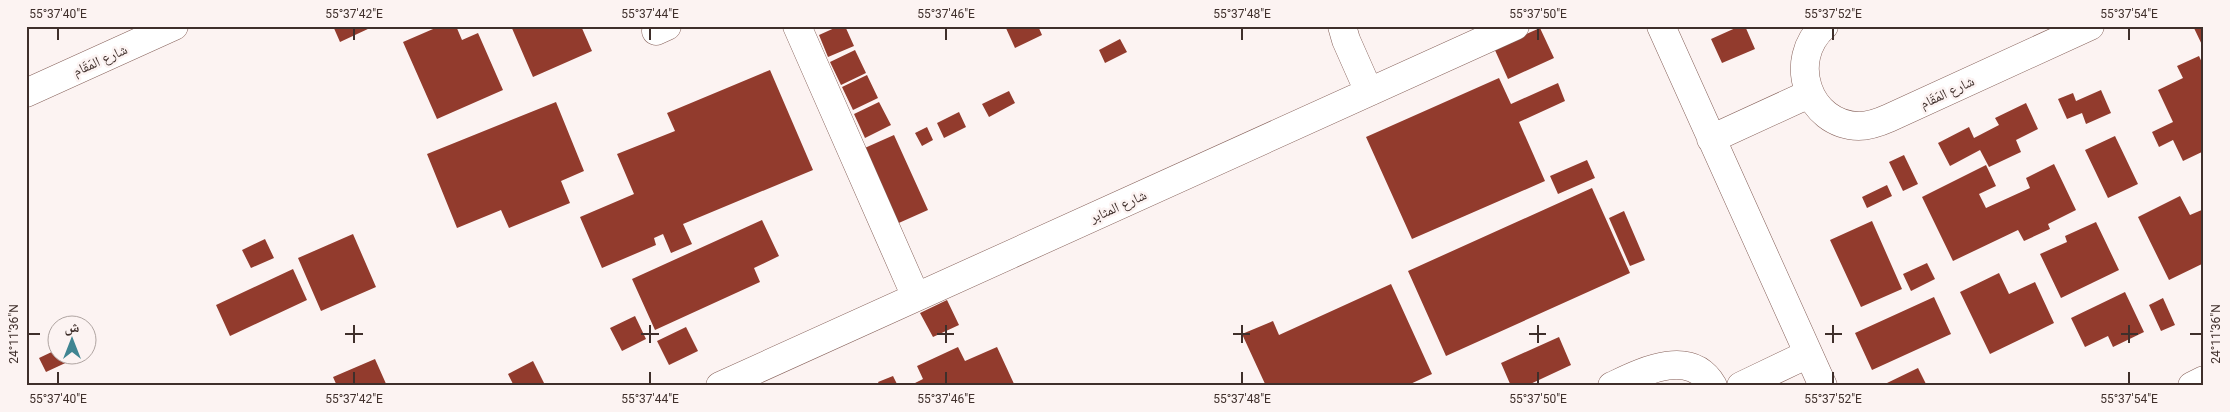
<svg xmlns="http://www.w3.org/2000/svg" width="2230" height="412" font-family="Roboto,'Noto Naskh Arabic',sans-serif">
<style>
.building{fill:#923b2d}
.lines{fill:none;stroke-linecap:round;stroke-linejoin:round}
.minor-casing{stroke:#86615a;stroke-width:29}
.minor{stroke:#fff;stroke-width:28}
.ticks{fill:none;stroke:#3f2f2b;stroke-width:2}
.labels{text-anchor:middle;stroke-width:5;stroke-linejoin:round;paint-order:stroke}
.street-label{font-size:14px;fill:#3f2f2b;stroke:#fcf3f2}
.neatline{fill:none;stroke:#3f2f2b;stroke-width:2}
.ticks-label{font-size:12px;text-anchor:middle;fill:#3f2f2b}
</style>
<rect width="100%" height="100%" fill="#fcf3f2"/>
<path class="building" d="M333 26H369L370 28 340 42Z
M440 26H456L462 40 478 33 503 90 437 119 403 42Z
M511 26H581L592 51 533 77Z
M839 26H845L854 46 828 57 819 35Z
M1005 26H1038L1042 35 1015 48Z
M1740 26H1745L1755 49 1722 63 1711 39Z
M2193 26H2204V49Z
M1540 28 1554 58 1508 79 1494 48Z
M1120 39 1127 52 1105 63 1099 50Z
M855 50 866 73 841 85 830 62Z
M2199 56 2204 67V151L2183 161 2173 140 2159 147 2152 132 2173 122 2158 90 2183 78 2177 66Z
M770 70 813 170 683 224 692 244 671 253 663 234 654 238 656 245 602 268 580 217 634 194 617 154 675 131 667 113Z
M867 75 878 98 853 110 842 87Z
M1499 78 1511 104 1558 83 1565 101 1519 122 1545 181 1412 239 1366 137Z
M2101 90 2111 113 2086 124 2082 113 2067 119 2058 99 2073 93 2076 101Z
M1009 91 1015 103 989 117 982 104Z
M556 102 584 171 561 181 570 203 509 228 501 210 457 228 427 154Z
M879 102 891 125 865 138 854 114Z
M2026 103 2038 129 2016 140 2021 152 1989 167 1980 150 1950 166 1938 143 1969 127 1974 138 1999 125 1995 118Z
M959 112 966 127 944 138 937 123Z
M927 127 933 140 922 146 915 133Z
M894 135 928 210 892 226 858 151Z
M2115 136 2138 184 2108 198 2085 150Z
M1904 155 1918 184 1903 191 1889 162Z
M1587 160 1595 178 1558 194 1550 176Z
M2054 164 2076 210 2048 224 2050 229 2024 241 2018 230 1953 261 1922 197 1986 165 1996 186 1979 194 1986 208 2030 188 2026 178Z
M1887 185 1892 196 1867 208 1862 197Z
M1592 188 1630 273 1446 356 1408 271Z
M2180 196 2190 215 2204 209V263L2169 280 2138 217Z
M1624 211 1645 260 1630 266 1609 218Z
M762 220 779 256 754 268 760 282 655 330 632 279Z
M1872 221 1902 289 1861 307 1830 240Z
M2096 222 2119 270 2061 298 2040 254 2067 242 2065 236Z
M353 234 376 287 321 311 298 258Z
M265 239 274 258 251 268 242 250Z
M1927 263 1935 279 1911 291 1903 274Z
M293 269 307 300 230 336 216 305Z
M1999 273 2009 294 2035 282 2054 323 1990 354 1960 292Z
M1391 284 1432 374 1406 386H1266L1242 334 1273 321 1279 335Z
M2125 292 2144 332 2113 347 2108 336 2085 347 2071 318Z
M1934 297 1951 334 1872 370 1855 333Z
M2163 298 2175 325 2161 331 2149 305Z
M947 300 959 325 933 337 920 313Z
M635 316 646 339 622 351 610 328Z
M686 327 698 351 669 365 657 341Z
M1559 337 1571 365 1526 386H1511L1501 363Z
M958 347 965 361 997 347 1015 386H909L923 379 917 366Z
M58 349V354H72L74 359 46 372 39 358Z
M375 359 387 386H337L333 377Z
M533 361 544 383 539 386H514L508 374Z
M1918 368 1927 386H1888L1887 383Z
M893 376 898 386H880L878 382Z"/>
<g class="lines">
<g class="minor-casing">
<path id="minor" d="M797 26 916 297
M1342 26 1346 40 1369 92
M1661 26 1823 386
M1824 26C1786 60 1808 125 1859 126 1870 126 1880 122 1889 118L2090 26
M656 31 667 26
M26 93 174 26
M1711 139 1809 94
M720 386 1515 26
M1612 386C1642 372 1690 347 1713 386
M1741 386 1808 354
M2192 386 2204 380"/>
</g>
<use href="#minor" class="minor"/>
</g>
<path class="ticks" d="M58 28V40M354 28V40M650 28V40M946 28V40M1242 28V40M1538 28V40M1833 28V40M2129 28V40M354 325V343M650 325V343M946 325V343M1242 325V343M1538 325V343M1833 325V343M2129 325V343M28 334H40M345 334H363M641 334H659M937 334H954M1233 334H1250M1529 334H1546M1825 334H1842M2121 334H2138M2190 334H2202M58 372V384M354 372V384M650 372V384M946 372V384M1242 372V384M1538 372V384M1833 372V384M2129 372V384"/>
<g class="labels">
<g class="street-label">
<text transform="translate(100 60) rotate(-24)" y="5">شارع المَقَام</text>
<text transform="translate(1947 92) rotate(-25)" y="5">شارع المَقَام</text>
<text transform="translate(1118 206) rotate(-24)" y="5">شارع المثابر</text>
</g>
</g>
<rect width="2230" height="412" fill="none" stroke="#fcf3f2" stroke-width="55"/>
<g transform="translate(72 340)"><circle r="24" fill="#fcf3f2" stroke="#b0a5a2"/>
<path d="M0-4L9 19L0 12L-9 19Z" fill="#408592"/>
<text y="-8" font-size="14" font-weight="bold" text-anchor="middle" fill="#3f2f2b">ش</text>
</g>
<rect x="28" y="28" width="2174" height="356" class="neatline"/>
<g class="ticks-label">
<text x="58" y="18">55°37'40"E</text>
<text x="354" y="18">55°37'42"E</text>
<text x="650" y="18">55°37'44"E</text>
<text x="946" y="18">55°37'46"E</text>
<text x="1242" y="18">55°37'48"E</text>
<text x="1538" y="18">55°37'50"E</text>
<text x="1833" y="18">55°37'52"E</text>
<text x="2129" y="18">55°37'54"E</text>
<text transform="translate(14 334) rotate(-90)" y="4">24°11'36"N</text>
<text transform="translate(2216 334) rotate(-90)" y="4">24°11'36"N</text>
<text x="58" y="403">55°37'40"E</text>
<text x="354" y="403">55°37'42"E</text>
<text x="650" y="403">55°37'44"E</text>
<text x="946" y="403">55°37'46"E</text>
<text x="1242" y="403">55°37'48"E</text>
<text x="1538" y="403">55°37'50"E</text>
<text x="1833" y="403">55°37'52"E</text>
<text x="2129" y="403">55°37'54"E</text>
</g>
</svg>
